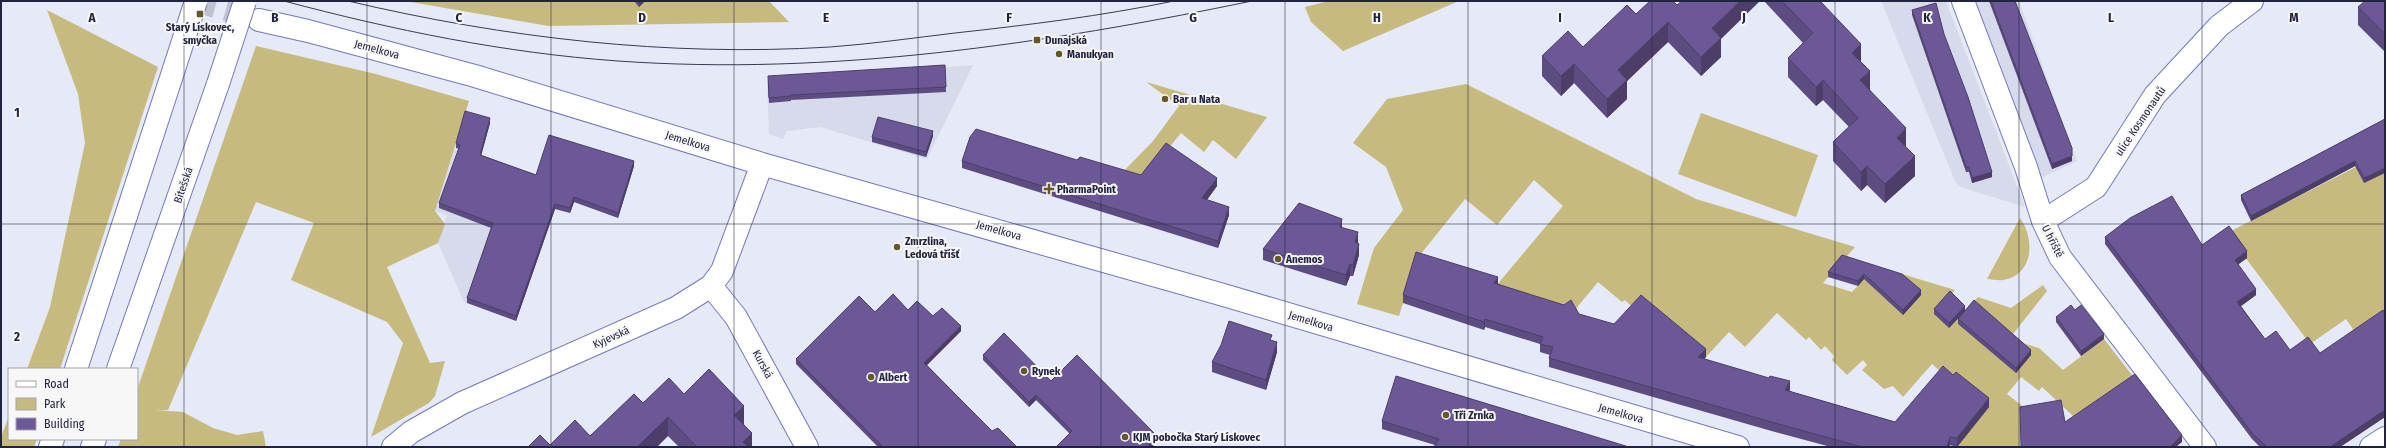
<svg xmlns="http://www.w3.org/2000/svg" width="2386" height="448" font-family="'Fira Sans Condensed',sans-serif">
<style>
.built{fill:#d7daea}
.green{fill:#c7ba7e}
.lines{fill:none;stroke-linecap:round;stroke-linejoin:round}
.minor-tunnel{stroke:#bfc2d2;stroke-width:22;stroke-dasharray:22 11;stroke-linecap:butt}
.minor-casing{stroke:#727abb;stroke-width:24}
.highway-casing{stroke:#727abb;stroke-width:24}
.minor{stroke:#fff;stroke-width:22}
.highway{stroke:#fff;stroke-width:22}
.tram{stroke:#383b54;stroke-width:1}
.highway-bridge-casing{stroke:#727abb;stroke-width:24;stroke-linecap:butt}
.highway-bridge{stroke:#fff;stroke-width:22}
.wall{fill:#5d4c81}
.shaded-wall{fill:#4c3e69}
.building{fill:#6c5896;stroke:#4c3e69}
.grid{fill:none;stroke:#21243f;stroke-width:1;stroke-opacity:0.55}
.poi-dot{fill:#645925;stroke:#f7f7f7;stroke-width:1.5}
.labels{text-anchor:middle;stroke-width:4;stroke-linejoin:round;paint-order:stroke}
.poi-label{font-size:11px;font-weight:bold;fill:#21243f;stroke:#f7f7f7;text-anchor:start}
.street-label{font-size:11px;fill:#21243f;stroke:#f7f7f7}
.grid-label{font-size:13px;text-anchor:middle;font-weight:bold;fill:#21243f;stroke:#f7f7f7;stroke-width:4;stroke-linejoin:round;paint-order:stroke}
</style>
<rect width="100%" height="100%" fill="#e6e9f7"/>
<path class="built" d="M1881 1H1946L2025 207 1960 187 1955 181Z
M1973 1H2019L2077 161 2041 178Z
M973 65 927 159 820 127 787 131 783 139 769 134 767 81Z
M455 149 537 174 467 303 464 302 438 243 447 215 435 211Z"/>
<path class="green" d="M405 1H769L789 22 548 26Z
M1329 1H1459L1343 51 1311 22 1305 7Z
M47 10 158 67 60 369H27L50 307 85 143 78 94Z
M256 46 376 74 469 101 435 211 445 224 438 243 387 267 430 363 445 361 435 396 429 403 371 437 403 343 387 322 291 280 314 223 256 202 168 410H155L183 412 213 428 237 435 263 431 266 447H118L121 439H137V390Z
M1146 82 1267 117 1236 159 1213 140 1204 152 1181 133 1137 187 1119 176 1153 141 1179 106Z
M1466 84 1696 199 1855 247 1823 283 1852 292 1873 270 1882 268 1955 290 1934 314 1965 311 1978 297 2011 308 2043 285 2047 291 2009 339 2039 348 2063 370 2104 339 2135 379 2088 430 2042 387 2039 391 2021 377 2007 394 2025 408 2020 413V447H1949L1950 445 1957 446 1953 383 1932 364 1903 397 1893 386 1884 389 1862 370 1867 365 1863 360 1847 375 1832 360 1834 356 1825 346 1821 350 1809 337 1806 340 1777 313 1745 347 1729 332 1706 357 1635 310 1625 300 1622 302 1598 282 1574 311 1496 286 1563 206 1534 180 1497 225 1465 199 1416 260 1399 316 1357 304 1374 248 1403 210 1386 167 1353 143 1387 99Z
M1701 113 1818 155 1796 217 1678 174Z
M2385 152V314L2357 335 2346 319 2310 344 2227 233Z
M2020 218C2035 239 2034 275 2003 280 1998 281 1992 279 1987 279Z
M9 416V439H37L34 447H1V437Z"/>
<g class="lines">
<path class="minor-tunnel" d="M194 1 258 19"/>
<g class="minor-casing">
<path id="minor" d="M1963 1 2026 167 2043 221 2060 257 2205 447
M259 20 308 31 475 76 762 164 1220 294 1738 447
M2043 221 2096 187 2155 95 2219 26 2252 1
M711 286 736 317 807 447
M393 447 411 432 462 403 676 308 711 286 722 271 762 164
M2371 447 2385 438"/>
</g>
<g class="highway-casing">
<path id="highway" d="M76 369 174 69
M118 369 218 84
M50 447 53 439
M92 447 95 439"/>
</g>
<use href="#minor" class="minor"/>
<use href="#highway" class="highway"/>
<path class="tram" d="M284 1C393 30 505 53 618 61 831 76 1044 44 1252 1
M348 1C505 38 668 57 830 47 871 44 913 38 955 33 1028 25 1102 16 1174 1"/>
<g class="highway-bridge-casing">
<path id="highway-bridge" d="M174 69 196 1
M218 84 245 1"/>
</g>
<use href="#highway-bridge" class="highway-bridge"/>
</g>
<path class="wall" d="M634 1H645L639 7Z
M1764 1H1820L1861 62 1870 90 1906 147 1915 176 1885 203 1867 185 1861 191 1833 161V142L1849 127 1823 100 1816 106 1788 77V58L1803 43Z
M1989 1H2015L2072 161 2052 169Z
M2385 1V52L2358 25V7Z
M1677 5 1721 39V57L1701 76 1668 42 1627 81V99L1607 118 1574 83 1561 96 1542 76V56L1583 47 1636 14Z
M1912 10 1944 34 1992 177 1972 183 1969 172H1966L1912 15Z
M945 65 946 92 791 100V101L769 103 768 81Z
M2385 119 2364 183 2355 166 2251 221 2241 200V195Z
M490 123 481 155 536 175 634 166 618 218 574 202 570 213 555 209 516 321 467 303V298L491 228 439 208V203L459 149 456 148V143Z
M933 136 926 157 872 142V137Z
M1077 160 1141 175 1217 186 1207 200 1229 215 1218 248 962 168V161Z
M1342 228 1358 243 1359 255 1353 276H1350L1346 286 1263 260V249Z
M2105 237 2202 245 2247 258 2238 264 2256 295 2241 306 2265 339 2290 350 2320 353 2385 417 2340 447H2260L2252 439 2105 244Z
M1828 272 1902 274 1921 295 1903 315 1864 279 1858 286 1828 277Z
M1498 284 1579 314 1706 357 1704 359 1790 390 1789 391 1895 422 1989 407 1957 447 1950 445 1949 447H1831L1775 432 1549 367V358L1550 355 1540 352V344L1485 327 1484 330 1403 303V295Z
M1934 309 1965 311 2031 355 2016 373 1958 324V319L1964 312 1949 328 1934 314Z
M908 310 933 316 961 331 927 365 992 431 1017 447H878L796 364V359L875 312Z
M2075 310 2104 339 2081 356 2056 322V317Z
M1272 341 1277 352 1266 390 1212 372V362Z
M983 355 1051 381 1157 442 1070 434 1036 400 1029 407 983 360Z
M643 403 744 424 752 447H679L668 436 550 445 590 436Z
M1382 421 1629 447H1434L1435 445 1382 429Z"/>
<path class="shaded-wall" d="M639 1H645L639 7Z
M1740 1H1760L1721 39V57L1701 76V57L1712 28Z
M1668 22V42L1627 81V99L1607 118V99L1618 70Z
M1861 44V63L1852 53Z
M1574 64V83L1561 96V76Z
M1870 71V91L1860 80Z
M1823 80V100L1816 106V87Z
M490 118V123L480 160V155Z
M1906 128V148L1897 138Z
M933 131V136L926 157V152Z
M1915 156V176L1885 203V184Z
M2072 156V161L2052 169V164Z
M634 161V166L618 218V213Z
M2355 161V166L2251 221V216Z
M1867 166V185L1861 191V172Z
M2385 168V173L2364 183V178Z
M1992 172V177L1972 183V178Z
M1217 178V186L1202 206V198Z
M574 197V202L570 213V208Z
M555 204V209L516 321V316Z
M1229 207V215L1218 248V241Z
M1342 219V231L1340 227Z
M1358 232V244L1355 242Z
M1359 244V255L1353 276V265Z
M2247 251V258L2235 267V260Z
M1350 264V276L1346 286V275Z
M1864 274V279L1858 286V281Z
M1498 277V285L1494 283Z
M2256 289V295L2237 309V302Z
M1921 290V295L1903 315V310Z
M1965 306V311L1949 328V323Z
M1485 319V327L1484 330V322Z
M961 326V331L924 368V363Z
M2104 334V339L2081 356V351Z
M1277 342V352L1266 390V380Z
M1706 349V357L1698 366V357Z
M2031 350V355L2016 373V368Z
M1790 381V390L1785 398V390Z
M1036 395V400L1029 407V402Z
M1989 398V407L1957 447V438Z
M744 406V425L734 415Z
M2385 410V417L2340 447H2330Z
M668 417V436L657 447H637Z
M752 433V447H743V442Z
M2182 435V442L2176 447H2170Z
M1157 436V442L1152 447H1147Z
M1950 437V445L1949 447H1947Z"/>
<path class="building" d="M1650 1H1673L1677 5 1682 1H1740L1712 28 1721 38 1701 57 1668 22 1618 70 1627 80 1607 99 1574 64 1561 76 1542 56 1568 31 1583 47 1627 5 1636 14Z
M1782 1H1820L1861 44 1852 53 1870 71 1860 80 1906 128 1897 138 1915 156 1885 184 1867 166 1861 172 1833 142 1858 118 1823 80 1816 87 1788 58 1813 33Z
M1991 1H2015L2072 148V156L2052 164Z
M2365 1H2385V34L2358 7Z
M1936 3 1944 34 1968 97 1992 172 1972 178 1969 167H1966L1912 10Z
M945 65 946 87 791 95V96L769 98 768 76Z
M465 111 490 118 480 155 536 175 549 135 634 161 618 213 574 197 570 208 555 204 516 316 467 298 493 223 439 203 460 145 456 143Z
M878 117 933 131 926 152 872 137Z
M2385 119V168L2364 178 2355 161 2251 216 2241 195Z
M976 129 1077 160 1080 157 1141 175 1166 143 1217 178 1202 198 1229 207 1218 241 962 161 970 137Z
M2172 196 2202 245 2229 226 2247 251 2235 260 2256 289 2237 302 2265 339 2276 331 2290 350 2308 337 2320 353 2383 310 2385 314V410L2330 447H2267L2252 433 2105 237 2130 218Z
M1299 203 1342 219 1340 227 1358 232 1355 242 1359 244 1353 265 1350 264 1346 275 1263 249Z
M1416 252 1498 277 1494 283 1564 305 1571 300 1579 314 1614 324 1641 295 1706 349 1698 357 1769 378 1770 376 1790 381 1785 390 1895 422 1943 366 1953 375 1956 372 1989 398 1957 438 1950 437 1947 447H1862L1775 423 1549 358 1553 347 1540 344 1543 337 1485 319 1484 322 1403 295Z
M1842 255 1902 274 1921 290 1903 310 1864 274 1858 281 1828 272Z
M1950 291 1965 306 1949 323 1934 309Z
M893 294 908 310 917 301 933 316 942 308 961 326 924 363 992 431 998 428 1017 447H883L796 359 859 296 875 312Z
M1974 300 2031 350 2016 368 1958 319Z
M2071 305 2075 310 2081 305 2104 334 2081 351 2056 317Z
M1229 321 1272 335 1270 340 1277 342 1266 380 1212 362 1221 345Z
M1004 333 1051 381 1077 355 1157 436 1147 447H1056L1072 431 1036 395 1029 402 983 355Z
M709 369 744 406 734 415 752 433 743 442 748 447H697L668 417 637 447H528L540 435 550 445 575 420 590 436 634 394 643 403 669 378 684 394Z
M2135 374 2182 435 2170 447H2021L2020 407 2061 400 2065 422Z
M1396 376 1629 447H1434L1439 439 1382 421Z"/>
<path class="grid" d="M184 1V447M367 1V447M551 1V447M734 1V447M918 1V447M1101 1V447M1285 1V447M1468 1V447M1652 1V447M1835 1V447M2019 1V447M2202 1V447M1 224H2385"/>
<g class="poi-dot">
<rect x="196" y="10" width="8" height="8" rx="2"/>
<rect x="1033" y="36" width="8" height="8" rx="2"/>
<circle cx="1059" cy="54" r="4"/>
<circle cx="1165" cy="99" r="4"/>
<path d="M1047 183h4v4h4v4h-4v4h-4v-4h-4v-4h4z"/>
<circle cx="897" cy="247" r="4"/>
<circle cx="1278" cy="259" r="4"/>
<circle cx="1024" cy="371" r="4"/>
<circle cx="871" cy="377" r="4"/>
<circle cx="1446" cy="415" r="4"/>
<circle cx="1125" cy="437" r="4"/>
</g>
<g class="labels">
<g class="poi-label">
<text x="200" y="31" text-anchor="middle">Starý Lískovec,<tspan x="200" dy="13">smyčka</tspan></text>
<text x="1045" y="44">Dunajská</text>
<text x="1067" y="58">Manukyan</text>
<text x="1173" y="103">Bar u Nata</text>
<text x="1057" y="193">PharmaPoint</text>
<text x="905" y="245">Zmrzlina,<tspan x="905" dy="13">Ledová tříšť</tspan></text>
<text x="1286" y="263">Anemos</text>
<text x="1032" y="375">Rynek</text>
<text x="879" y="381">Albert</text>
<text x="1454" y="419">Tři Zrnka</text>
<text x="1133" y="441">KJM pobočka Starý Lískovec</text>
</g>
<g class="street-label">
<text transform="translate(377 49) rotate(15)" y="4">Jemelkova</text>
<text transform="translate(2140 121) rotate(-56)" y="4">ulice Kosmonautů</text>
<text transform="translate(688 141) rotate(17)" y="4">Jemelkova</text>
<text transform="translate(183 185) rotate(-71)" y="4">Bítešská</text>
<text transform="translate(999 230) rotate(16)" y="4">Jemelkova</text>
<text transform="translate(2053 241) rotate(63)" y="4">U hřiště</text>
<text transform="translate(1311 321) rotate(17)" y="4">Jemelkova</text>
<text transform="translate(611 337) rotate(-24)" y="4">Kyjevská</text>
<text transform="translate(763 364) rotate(62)" y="4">Kurská</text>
<text transform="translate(1621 413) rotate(16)" y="4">Jemelkova</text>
</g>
</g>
<g class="grid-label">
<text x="92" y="22">A</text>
<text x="275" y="22">B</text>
<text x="459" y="22">C</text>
<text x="642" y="22">D</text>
<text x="826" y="22">E</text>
<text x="1009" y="22">F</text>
<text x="1193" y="22">G</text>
<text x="1377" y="22">H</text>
<text x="1560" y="22">I</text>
<text x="1744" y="22">J</text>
<text x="1927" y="22">K</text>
<text x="2111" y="22">L</text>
<text x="2294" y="22">M</text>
<text x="17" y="117">1</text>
<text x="17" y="341">2</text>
</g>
<rect width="2386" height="448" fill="none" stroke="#21243f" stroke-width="4"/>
<rect x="8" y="368" width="130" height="72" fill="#f7f7f7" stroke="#a1a3ad"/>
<rect x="16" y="381" width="20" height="6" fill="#ffffff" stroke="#a1a3ad"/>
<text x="44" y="388" font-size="12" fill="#21243f">Road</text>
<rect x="16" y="398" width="20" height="12" fill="#c7ba7e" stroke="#a1a3ad"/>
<text x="44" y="408" font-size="12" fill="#21243f">Park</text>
<rect x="16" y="418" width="20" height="12" fill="#6c5896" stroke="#a1a3ad"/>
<text x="44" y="428" font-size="12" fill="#21243f">Building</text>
</svg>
